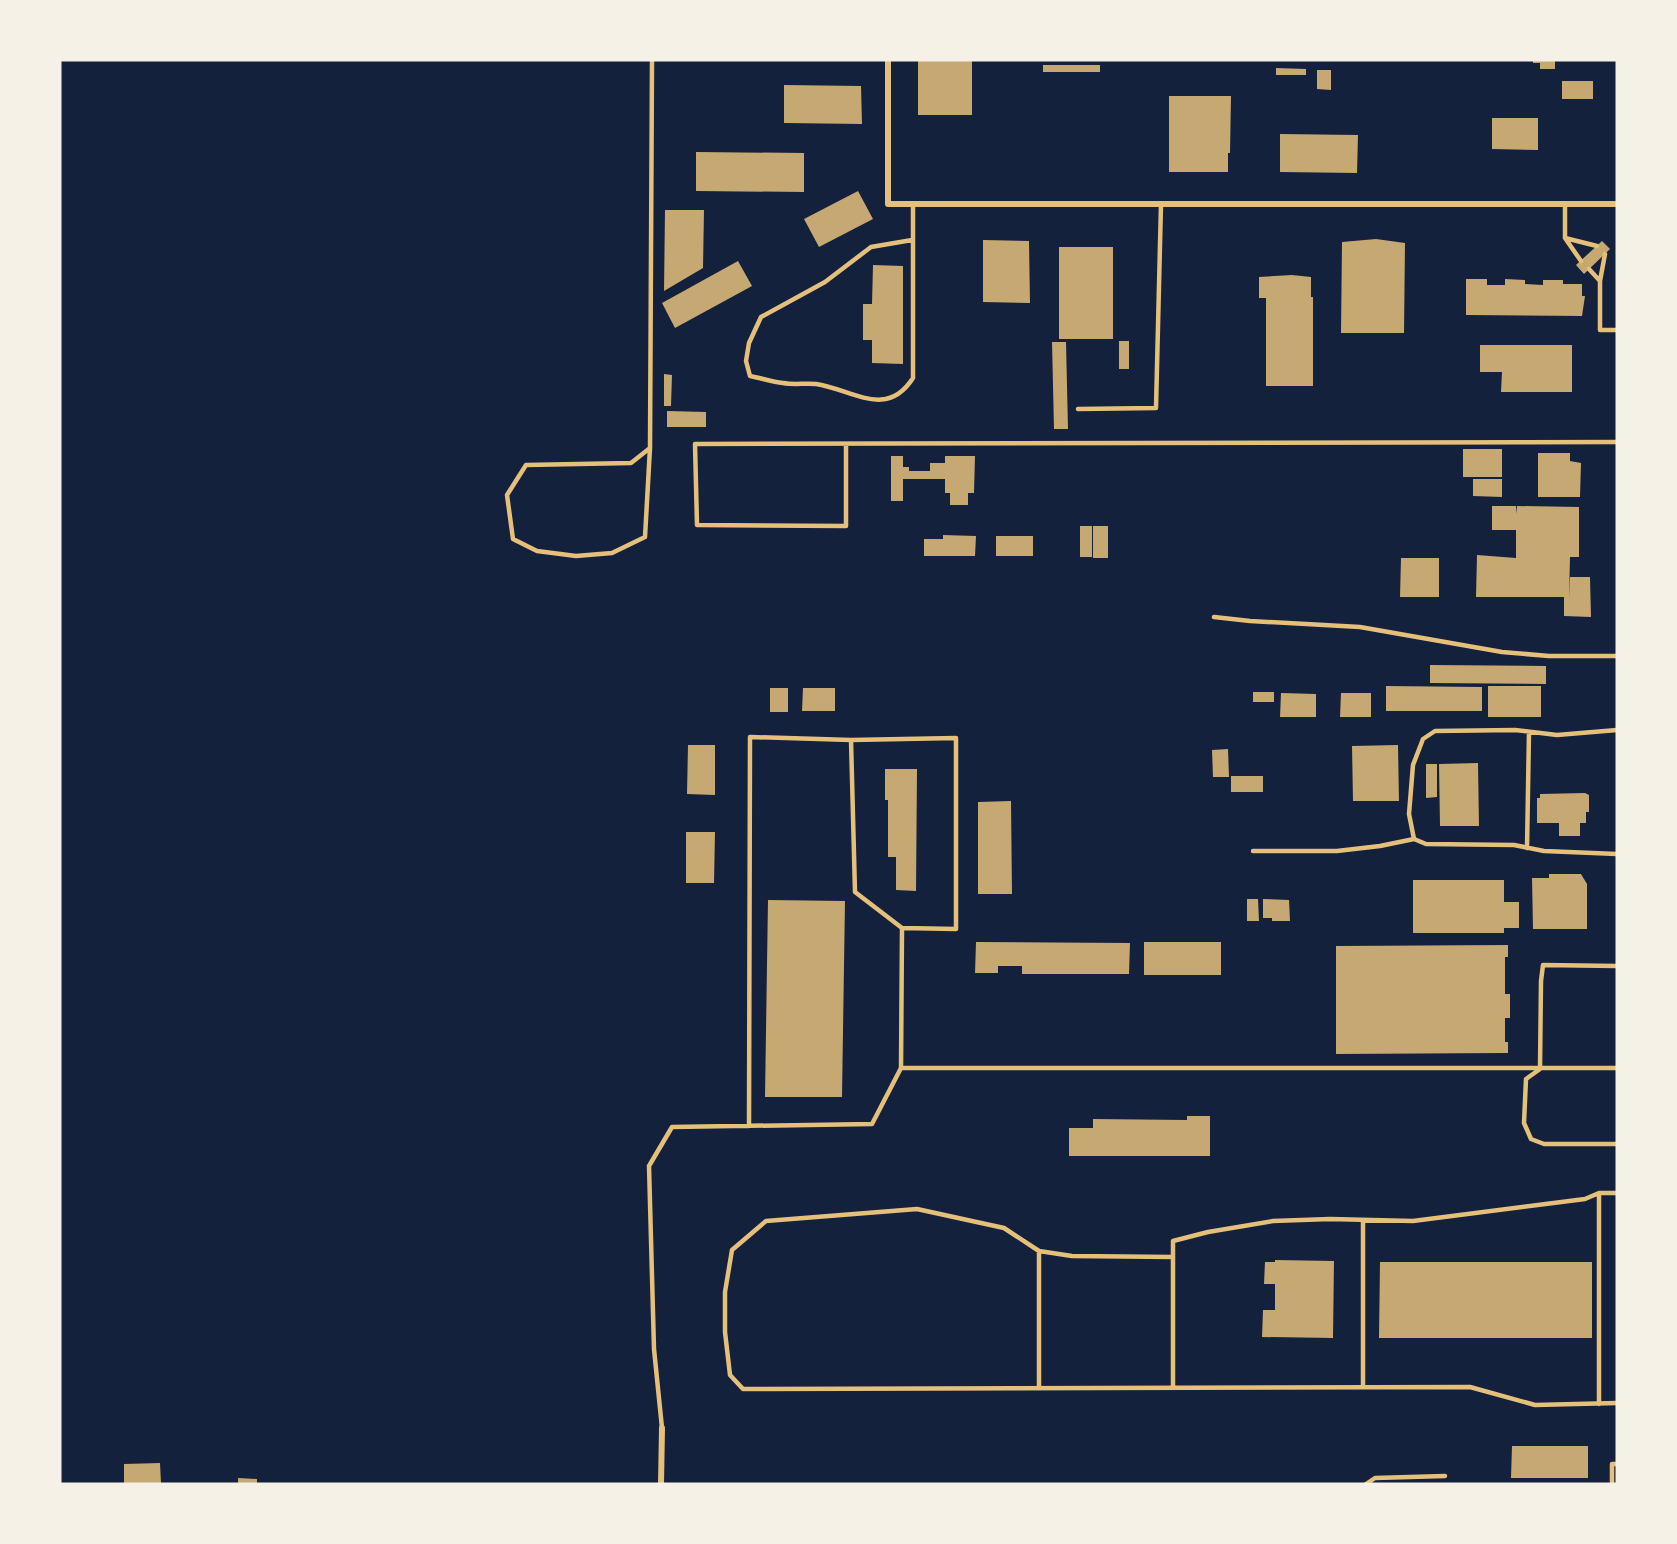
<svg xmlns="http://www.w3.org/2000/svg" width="1677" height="1544" font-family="'PT Sans Narrow',sans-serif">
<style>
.building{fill:#c6a872}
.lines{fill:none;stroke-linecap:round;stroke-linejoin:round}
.service{stroke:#e5c07b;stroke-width:4.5}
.minor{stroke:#e5c07b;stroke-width:6}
</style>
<rect width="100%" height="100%" fill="#14213d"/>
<path class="building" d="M918 60H972V115H918Z
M1533 60H1555V69H1540V63H1533Z
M1043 65H1100V72H1043Z
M1276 68 1306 69V75H1276Z
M1317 70H1331V90L1317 89Z
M1562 81H1593V99H1562Z
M784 85 861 86 862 124 784 123Z
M1169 96H1231L1230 153H1228V172H1169Z
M1492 118H1538V150L1492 149Z
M1280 134 1358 135 1357 173 1280 172Z
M696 152 804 153V192L696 191Z
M858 191 873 219 819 247 804 219Z
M665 210H704L703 268 664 291Z
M1376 239 1405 243 1404 333H1341L1342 242Z
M983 240 1029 241 1030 303 983 302Z
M1602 241 1610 249 1584 274 1576 265Z
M1059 247H1113V339H1059Z
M738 261 752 286 675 328 662 303Z
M873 265 903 266V364L872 363V340H863V304H872Z
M1292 275 1311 277V297H1313V386H1266V298H1259V277Z
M1466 279H1487V285H1505V279L1525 280V284L1543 285V280H1563V284H1582V296H1585L1582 316 1466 315Z
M1119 341H1129V369H1119Z
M1052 342H1066L1068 429H1054Z
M1480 345H1572V392H1501L1502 372H1480Z
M664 374 672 375 671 406H664Z
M667 411 706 412V427H667Z
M1463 449H1502V477H1463Z
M1538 453H1570V461L1581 463 1580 497H1538Z
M891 456H903V467H909V471H930V463H945V456H975L974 493H968V505H950V493H945V479H903V501H891Z
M1473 479H1502V497L1473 496Z
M1492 506H1516V514L1517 506 1579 507V557H1570L1569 598 1570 577H1590L1591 617 1564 616V597H1476L1477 555 1516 558V530H1492Z
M1080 526H1092V557H1080Z
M1093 526H1108V558H1093Z
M943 535 976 536 975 556H924V539H943Z
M996 536H1033V556H996Z
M1401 558H1439V597H1400Z
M1430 665 1546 666V684L1430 683Z
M1386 686 1482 687V711H1386Z
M1488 686H1541V717H1488Z
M770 688H788V712H770Z
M803 688H835V711H802Z
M1253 692H1274V702H1253Z
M1281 693 1316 694V717H1280Z
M1341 693H1371V717H1340Z
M688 745H715V795L687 794Z
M1398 745 1399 801H1353L1352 746Z
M1228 749 1229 777H1213L1212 750Z
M1478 763 1479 826H1440L1439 764Z
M1426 764H1437V797L1426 798Z
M885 769H917L916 891 896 890V857H888V800H885Z
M1231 776H1263V792H1231Z
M1585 793 1589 795V812H1586V823H1580V836H1559V823H1537V798H1540V794Z
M1011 801 1012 894H978V802Z
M686 832H715L714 883H686Z
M1549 874H1581L1587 884V929H1533L1532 878H1549Z
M1413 880H1504V902H1519V928H1504V933H1413Z
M1247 899H1258L1259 921H1247Z
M1263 899 1289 900 1290 921H1272V918H1263Z
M768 900 845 901 842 1097H765Z
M976 942 1130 943 1129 974H1022V966H998V973H975Z
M1144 942H1221V975H1144Z
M1508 945V957H1505V994H1510V1018H1505V1042H1508V1053L1336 1054V946Z
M1187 1116H1210V1156H1069V1128H1093V1119L1187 1120Z
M1275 1260 1334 1261 1333 1338 1262 1337 1263 1310H1275V1284H1264L1265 1262H1275Z
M1380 1262H1592V1338H1379Z
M1512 1446H1588V1478H1511Z
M160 1463 161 1483H124V1464Z
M238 1478 257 1479V1484H238Z"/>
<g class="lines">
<path class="service" d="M1565 204V238L1581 261
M1565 238 1597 246
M912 240 871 247 825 282 761 317 749 343 746 361 750 376C761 378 772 382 783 383 794 385 805 383 816 384 852 389 886 420 913 378V204
M1589 269 1600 281V330H1617
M1600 281 1605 254
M1078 409 1156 408 1161 204
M846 444V526L697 525 695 444 1617 442
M650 448 631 463 526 465 507 495 513 539 537 551 576 556 612 553 645 537 650 448 652 60
M1214 617 1250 621 1360 627 1502 652 1549 656H1617
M1617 730 1557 735 1515 730 1435 731 1423 739 1413 765 1409 814 1414 839 1426 844 1514 845 1544 851 1617 854
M1527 848 1529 732
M1253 851H1337L1380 846 1414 839
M1617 966 1543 965 1541 981 1540 1069 1526 1079 1524 1123 1531 1139 1544 1144H1617
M901 1068H1617
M749 1126 750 737 851 740 956 738V929L902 928 855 892 851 740
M1363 1220V1387
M1173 1257 1072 1256 1039 1251 1004 1228 917 1209 766 1221 732 1250 725 1292V1332L730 1375 743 1389 1470 1387 1535 1405 1617 1403
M1039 1388V1251
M1173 1388V1241L1208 1232 1273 1221 1330 1219 1413 1221 1585 1199 1599 1193H1617
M1599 1404V1193
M662 1428 654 1349 649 1166 672 1127 872 1124 901 1068 902 928
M1366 1484 1375 1478 1445 1476
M1612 1484V1464H1617"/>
<path class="minor" d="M888 60V204H1617
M661 1484 662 1428"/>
</g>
<rect width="1677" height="1544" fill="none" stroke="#f6f1e7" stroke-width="123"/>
</svg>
